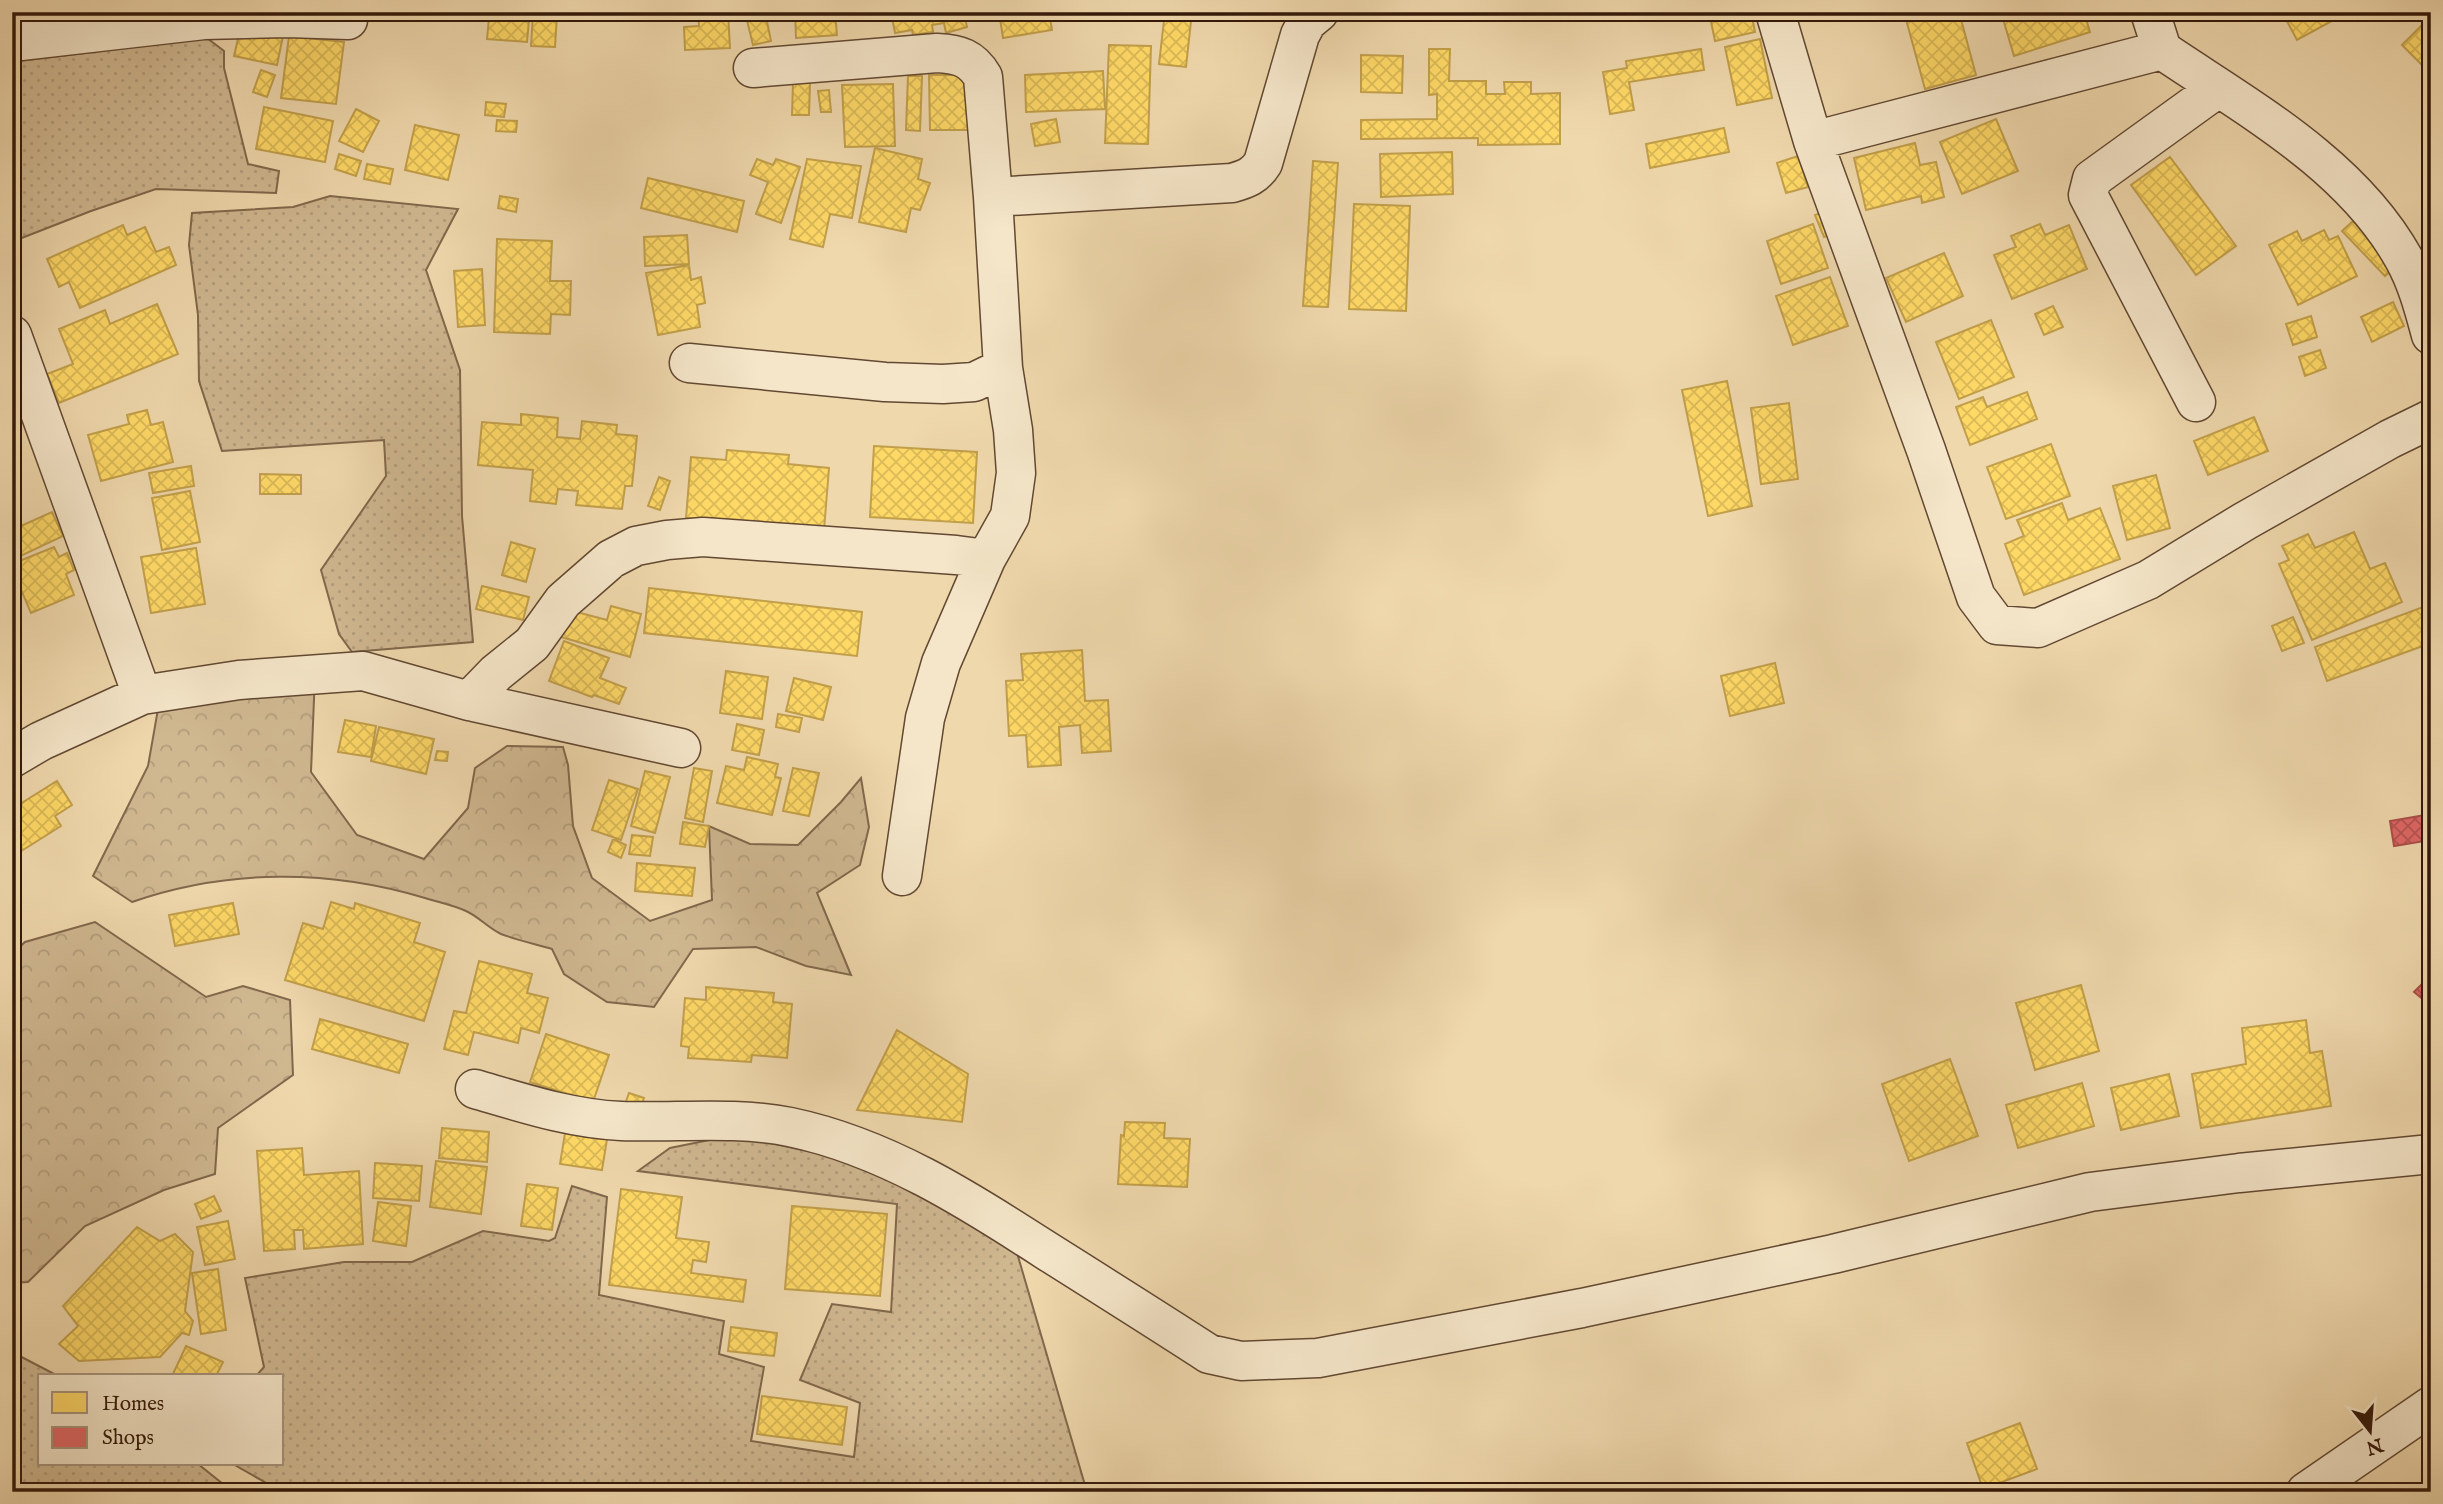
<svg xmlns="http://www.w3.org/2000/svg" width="2443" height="1504" font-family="'IM FELL English',serif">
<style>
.grass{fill:url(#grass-dots);stroke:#81684c;stroke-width:2}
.forest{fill:url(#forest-crowns);stroke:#81684c;stroke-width:2}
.homes{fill:url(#homes-cross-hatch);stroke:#c29f4a;stroke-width:2}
.shops{fill:url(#shops-cross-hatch);stroke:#ac4f4a;stroke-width:2}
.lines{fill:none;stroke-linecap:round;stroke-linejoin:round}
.minor-casing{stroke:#624832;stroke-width:41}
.minor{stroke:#f5e6c9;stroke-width:38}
</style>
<defs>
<pattern id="grass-dots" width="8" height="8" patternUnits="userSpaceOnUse" patternTransform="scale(1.75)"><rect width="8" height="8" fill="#cfb790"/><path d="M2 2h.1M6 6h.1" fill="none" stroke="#b29d7b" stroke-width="1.8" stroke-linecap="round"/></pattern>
<pattern id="forest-crowns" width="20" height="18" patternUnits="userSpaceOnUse" patternTransform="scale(1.75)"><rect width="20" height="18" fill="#cfb790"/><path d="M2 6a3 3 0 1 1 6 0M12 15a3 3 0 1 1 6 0" fill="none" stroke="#b29d7b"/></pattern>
<pattern id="homes-cross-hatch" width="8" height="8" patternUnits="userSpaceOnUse" patternTransform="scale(1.75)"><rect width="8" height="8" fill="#ffd966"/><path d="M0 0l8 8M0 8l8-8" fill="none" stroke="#dbba57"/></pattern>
<pattern id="shops-cross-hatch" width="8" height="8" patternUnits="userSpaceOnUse" patternTransform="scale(1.75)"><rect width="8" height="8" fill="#e06666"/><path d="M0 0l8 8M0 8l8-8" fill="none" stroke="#b65352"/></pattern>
</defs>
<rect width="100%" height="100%" fill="#efd8ac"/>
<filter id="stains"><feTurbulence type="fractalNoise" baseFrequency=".00286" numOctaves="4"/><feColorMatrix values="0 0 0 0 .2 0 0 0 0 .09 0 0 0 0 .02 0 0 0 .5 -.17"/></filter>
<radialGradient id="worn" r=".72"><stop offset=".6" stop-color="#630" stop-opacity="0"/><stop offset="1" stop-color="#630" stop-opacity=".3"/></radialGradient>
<path class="grass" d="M207 38 224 51V68L248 164 279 171 276 193 156 189 91 211 14 241 12 62Z
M330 196 458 209 426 270 460 370 462 516 473 642 352 652 339 634 321 570 386 476 384 440 222 451 199 381 198 315 189 245 192 213 293 207Z
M734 1135 857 1162 1015 1246 1087 1492H282L233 1464H282V1376H256L264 1367 245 1278 344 1262H412L483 1231 549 1241 555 1238 572 1186 607 1197 599 1295 724 1321 719 1354 764 1367 751 1441 854 1457 860 1403 800 1380 832 1304 891 1312 897 1204 638 1171 670 1148Z
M12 1352 58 1376H40V1464H198L233 1492H12Z"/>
<path class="forest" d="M315 675 311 772 357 835 424 859 468 808 475 768 507 746 563 747 568 765 573 826 592 878 650 921 712 900 709 826 750 844 798 845 841 802 861 778 869 827 860 865 817 893 851 975 806 966 756 947 693 949 654 1007 607 1002 564 974 552 949C535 944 517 940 501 934 488 928 478 916 466 911 453 905 438 902 425 898 329 869 227 869 132 902L93 876 148 766 158 709Z
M95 922 206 997 243 986 290 1000 293 1075 218 1128 215 1174 164 1190 85 1226 28 1282 12 1283V954L25 942Z"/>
<path class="homes" d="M12 12H70L72 23 12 30Z
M418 12H440L438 19Z
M457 12H522V17Z
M698 12H728L730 48 685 50 684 27 699 26Z
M745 12H765L771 41 753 45Z
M795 12H835L837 35 796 38Z
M891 12H990V13L965 18 967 27 946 33 944 23 932 25 933 32 913 35 912 30 895 33Z
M999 12H1049L1052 30 1003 38Z
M1076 12H1117L1077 17Z
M1165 12H1192L1186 67 1159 64Z
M1709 12H1751L1755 32 1715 41Z
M1904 12H1959L1976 75 1925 89Z
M2001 12H2084L2090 32 2014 56Z
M2282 12H2339L2341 16 2297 40Z
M2353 12H2373L2358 21Z
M2412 12H2431V68L2428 71 2402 45 2424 23Z
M533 14 557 15 555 47 531 46Z
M489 18 529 20 527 42 487 39Z
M241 26 283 36 277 65 234 56Z
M289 36 344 42 336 104 281 98Z
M1760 39 1772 98 1737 105 1725 47Z
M1109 45 1151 46 1148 144 1105 143Z
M1429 49H1450L1449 81H1486V94H1505L1504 82H1531V94L1560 93V144L1478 145V138L1361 139V120L1437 119V94L1429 95Z
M1701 49 1704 70 1629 82 1634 110 1610 114 1603 72 1627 68 1626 61Z
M1361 55 1403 56 1402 93 1361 92Z
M261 70 275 75 267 97 253 92Z
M1103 71 1105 109 1026 112 1025 75Z
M929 75H968L969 130H930Z
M908 76H922L920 131 906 130Z
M793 82 810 83 809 115H792Z
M893 84 895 146 845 147 842 85Z
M829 90 831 112H821L818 91Z
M486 102 506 104 504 117 485 115Z
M264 107 333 121 325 162 256 149Z
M356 109 379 121 363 152 339 141Z
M1056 119 1060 142 1035 146 1031 124Z
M1996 119 2018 171 1962 194 1940 142Z
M497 120 517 121 516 132 496 131Z
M415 125 459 135 448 180 405 170Z
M1724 128 1729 152 1650 168 1646 144Z
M1915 143 1920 165 1936 162 1944 197 1922 203 1921 196 1866 210 1854 158Z
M875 148 922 159 918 179 930 183 920 210 911 208 906 232 859 222Z
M1452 152 1453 194 1381 197 1380 154Z
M339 154 361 161 356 176 335 169Z
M1798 156 1808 187 1786 193 1777 163Z
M2170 157 2236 246 2196 275 2131 185Z
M757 159 773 165 776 159 800 167 781 223 756 214 768 182 750 175Z
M807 159 861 166 852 218 830 214 823 247 790 239Z
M1313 161 1338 163 1328 307 1303 306Z
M367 164 393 169 390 184 364 179Z
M648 178 744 201 737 232 641 208Z
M500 196 518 199 516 212 498 208Z
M1354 204 1410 206 1406 311 1349 309Z
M1829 210 1837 233 1824 237 1815 215Z
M2353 221 2396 266 2385 276 2342 231Z
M1813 224 1828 268 1781 284 1767 241Z
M2040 224 2045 235 2069 225 2087 269 2012 299 1994 255 2016 247 2011 236Z
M123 225 127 235 145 227 156 252 169 247 176 265 80 308 69 282 59 287 47 259Z
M2324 230 2329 240 2338 236 2357 276 2298 305 2269 245 2297 231 2302 241Z
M687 235 689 264 645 266 644 237Z
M497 239 552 241 550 281H571L570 315 551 314 550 334 494 332Z
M1944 253 1963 296 1906 322 1886 278Z
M689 265 691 280 701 277 705 303 697 305 700 327 658 335 646 273Z
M482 269 485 325 458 327 454 271Z
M1830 277 1848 326 1793 345 1776 296Z
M2393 302 2404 326 2372 342 2361 317Z
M157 304 178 354 59 403 47 374 73 364 59 329 105 310 110 324Z
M2053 306 2063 327 2044 335 2035 314Z
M2311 316 2317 337 2293 345 2286 324Z
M1991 320 2014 377 1959 399 1936 342Z
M2320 350 2326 368 2305 376 2299 357Z
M1727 381 1752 506 1708 516 1682 390Z
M2027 392 2037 419 1970 445 1956 407 1983 397 1987 407Z
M1789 403 1798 479 1761 484 1751 408Z
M147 410 151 425 163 422 173 462 101 481 88 435 129 424 127 415Z
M521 414 558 418 557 437 580 439 582 421 617 425 616 434 637 436 632 486H625L622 509 576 505 578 491 558 489 556 504 530 501 533 470 478 465 482 422 521 425Z
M2254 417 2268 451 2208 475 2194 441Z
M2051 444 2070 496 2006 519 1987 467Z
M874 446 977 452 973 523 870 517Z
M727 450 789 455 788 464 829 468 824 530 686 518 691 457 726 460Z
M191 466 194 486 153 493 149 473Z
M260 474 301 475V494H260Z
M2156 475 2170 528 2127 540 2113 486Z
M659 477 670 481 660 510 648 506Z
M190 491 200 542 162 550 152 498Z
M2062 503 2068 520 2100 508 2120 559 2024 595 2005 544 2024 536 2017 520Z
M52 512 63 536 12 560V530Z
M2354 532 2370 569 2385 563 2402 602 2312 640 2279 564 2289 560 2282 546 2308 534 2315 548Z
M511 542 535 549 526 582 502 575Z
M54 547 59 557 67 553 74 570 66 574 74 595 31 613 12 569V564Z
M196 548 205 604 151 613 141 557Z
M482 586 529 597 523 620 476 609Z
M649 588 862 612 857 656 644 633Z
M611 606 641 614 630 657 561 637 569 610 607 620Z
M2423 607 2431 629V643L2327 681 2315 647Z
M2293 617 2304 643 2282 651 2272 626Z
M564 641 609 658 600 678 626 688 619 704 594 695 592 697 549 681Z
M1082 650 1085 701 1108 700 1111 751 1082 753 1080 725 1059 727 1061 765 1028 767 1026 735 1009 736 1006 681 1023 680 1021 654Z
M1775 663 1784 703 1730 716 1721 676Z
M726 671 768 677 762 719 720 713Z
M794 678 831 687 823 720 786 711Z
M778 714 802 718 799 732 776 727Z
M345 720 376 726 371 757 338 752Z
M737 724 764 730 759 755 732 750Z
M379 727 434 739 426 774 371 761Z
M437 751 448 752 447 761 435 760Z
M747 757 778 764 775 777 781 778 772 815 717 803 726 766 744 770Z
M694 768 712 771 703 822 685 818Z
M793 768 819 773 809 816 783 811Z
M645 771 670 777 655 833 631 826Z
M609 780 638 789 621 840 592 830Z
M57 781 72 805 55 816 61 826 15 855 12 851V809Z
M683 822 709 826 705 847 680 844Z
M632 835 653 837 650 856 629 854Z
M613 839 626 845 621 858 608 852Z
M637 863 695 868 692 896 635 891Z
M331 902 354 909 355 903 420 923 414 942 445 952 424 1021 285 980 303 923 323 929Z
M233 903 239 934 175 946 169 915Z
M479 961 532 974 527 993 548 998 539 1033 521 1028 518 1043 474 1032 468 1055 444 1049 454 1011 466 1013Z
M2081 985 2099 1051 2035 1070 2016 1003Z
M706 987 774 993 773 1002 792 1004 787 1058 752 1055 751 1062 688 1058 689 1047 681 1046 685 998 706 1000Z
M320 1019 408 1044 399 1073 312 1049Z
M2306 1020 2310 1053 2322 1051 2331 1106 2201 1128 2192 1074 2246 1064 2242 1028Z
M897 1030 968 1074 962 1122 857 1110Z
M546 1034 609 1055 593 1102 530 1082Z
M1950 1059 1978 1136 1909 1161 1882 1084Z
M2169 1074 2179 1116 2121 1130 2111 1088Z
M2082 1083 2094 1126 2018 1148 2006 1105Z
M629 1093 644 1098 638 1116 623 1110Z
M1125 1122 1165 1123 1164 1138 1190 1139 1187 1187 1118 1184 1121 1135 1124 1136Z
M566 1127 608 1133 602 1170 560 1164Z
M442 1128 489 1132 487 1162 439 1158Z
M302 1148 304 1175 359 1171 363 1244 304 1249 303 1230H294L295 1249 264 1251 257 1151Z
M436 1161 487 1167 481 1214 430 1207Z
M375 1163 422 1166 419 1201 373 1198Z
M527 1184 558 1188 552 1230 521 1226Z
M621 1189 682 1197 676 1238 709 1242 706 1262 693 1260 691 1273 746 1280 743 1302 609 1285Z
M214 1196 221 1211 201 1219 195 1204Z
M378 1202 411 1206 406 1246 373 1241Z
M792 1206 887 1214 880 1296 785 1289Z
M228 1221 235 1259 205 1265 197 1227Z
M137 1227 160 1241 175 1234 193 1252 185 1311 193 1321 189 1335 182 1333 160 1357 79 1361 59 1344 78 1326 63 1306Z
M218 1269 226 1330 201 1334 192 1273Z
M731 1327 777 1333 774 1356 728 1351Z
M186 1346 223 1362 216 1376H172Z
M762 1396 847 1407 842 1445 757 1434Z
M2020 1423 2037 1469 1983 1489 1967 1443Z"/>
<path class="shops" d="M2431 814V840L2394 846 2390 821Z
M2431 975V1006L2414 992Z"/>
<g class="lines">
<g class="minor-casing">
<path id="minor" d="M1775 12 1813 141 1926 450 1976 597 1997 625 2038 628 2148 580 2245 521 2390 439 2431 419
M2150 12 2162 50
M12 42 204 20 287 18 348 20
M753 68 937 53C959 54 972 58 983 77L993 197
M1813 141 2162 50C2248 108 2352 165 2404 259 2417 282 2424 309 2431 335
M12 335 142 695
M689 363 885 382 943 384 974 382 1003 368
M2196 402 2088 195 2092 179 2218 88
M469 701 681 748
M12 758 41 741 142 695 239 680 363 671 469 701 496 673 532 644 563 601 611 559 636 546 667 540 703 537 956 555 986 559 1010 516 1016 473 1013 430 1003 368 993 197 1232 183C1246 179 1255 176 1263 163L1300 35 1307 22 1319 12
M902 876 925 718 941 663 986 559
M475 1089C523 1103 571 1119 621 1121 677 1123 734 1116 790 1127 885 1147 967 1199 1047 1251 1101 1285 1155 1319 1209 1354L1241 1361 1318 1358 1582 1308 1833 1254 2090 1192 2239 1173 2431 1154
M2306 1492 2431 1406"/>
</g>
<use href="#minor" class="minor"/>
</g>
<rect width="2443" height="1504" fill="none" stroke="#efd8ac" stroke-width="42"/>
<rect x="14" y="14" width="2415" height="1476" fill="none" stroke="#331809" stroke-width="3.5"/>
<rect x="21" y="21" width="2401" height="1462" fill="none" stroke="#331809" stroke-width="2"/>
<rect x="38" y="1374" width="245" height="91" fill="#f5e6c9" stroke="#a7947c" stroke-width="2"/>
<rect x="52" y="1392" width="35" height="21" fill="#ffd966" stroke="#a7947c" stroke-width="2"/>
<text x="102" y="1410" font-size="21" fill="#331809">Homes</text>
<rect x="52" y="1427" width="35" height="21" fill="#e06666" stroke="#a7947c" stroke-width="2"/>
<text x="102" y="1444" font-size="21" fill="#331809">Shops</text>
<g transform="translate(2370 1431) rotate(163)" stroke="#f5e6c9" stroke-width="5" paint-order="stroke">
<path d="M0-5L12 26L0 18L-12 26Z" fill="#331809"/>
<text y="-10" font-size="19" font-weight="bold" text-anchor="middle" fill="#331809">N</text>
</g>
<rect width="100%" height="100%" filter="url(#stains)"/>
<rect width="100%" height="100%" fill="url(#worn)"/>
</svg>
